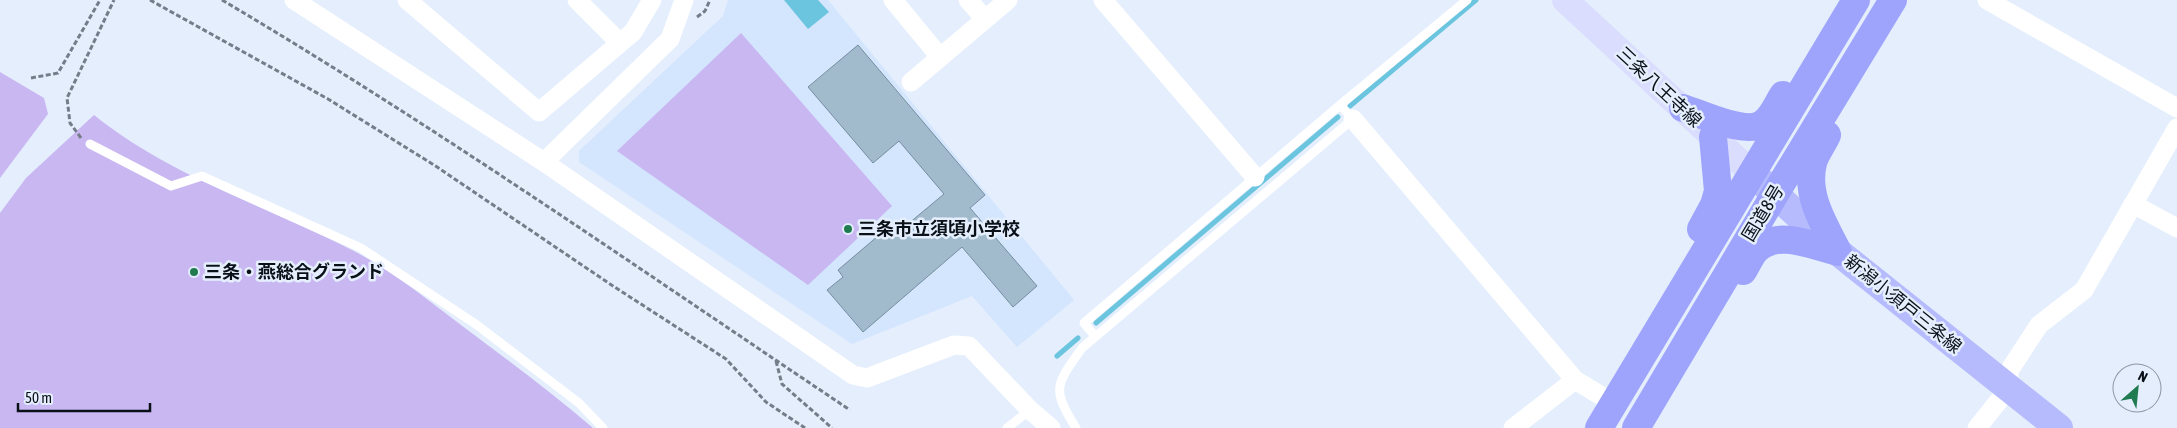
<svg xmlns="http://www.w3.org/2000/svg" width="2177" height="428" font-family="'Asap Condensed','Noto Sans JP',sans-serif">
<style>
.built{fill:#d4e5fe}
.green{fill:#c9b7f2}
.water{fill:#6bc5df}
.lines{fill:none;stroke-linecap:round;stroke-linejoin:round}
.stream{stroke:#6bc5df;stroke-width:5}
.building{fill:#a1bbcd;stroke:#758e9f}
.path{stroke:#757d89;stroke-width:3;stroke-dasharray:5 2.5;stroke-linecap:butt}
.service{stroke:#fff;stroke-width:9}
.minor{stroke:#fff;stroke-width:19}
.secondary{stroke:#dbddfe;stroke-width:26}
.primary{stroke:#b6bbfd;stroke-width:28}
.trunk{stroke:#9ea4fc;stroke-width:28}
.poi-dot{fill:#207b50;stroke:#e4eefd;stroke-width:2}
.labels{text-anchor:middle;stroke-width:5;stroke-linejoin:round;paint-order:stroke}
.street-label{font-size:18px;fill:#0a1018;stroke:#e4eefd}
.poi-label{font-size:18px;font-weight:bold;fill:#0a1018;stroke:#e4eefd;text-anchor:start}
</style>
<rect width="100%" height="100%" fill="#e4eefd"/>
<path class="built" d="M728 0H828L1074 300 1017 347 972 296 852 344 579 162V151L723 16Z"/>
<path class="green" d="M741 33 892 206 808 285 617 151Z
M0 72 44 98 48 114 0 178Z
M94 115C171 177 267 206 354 251 394 272 429 301 465 328 509 361 552 393 593 428H0V213L26 178Z"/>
<path class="water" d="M784 0H818L829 12 808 29Z"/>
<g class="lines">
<path class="stream" d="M1350 106 1476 0
M1096 323 1338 117
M1057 356 1078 338"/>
</g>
<path class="building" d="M858 45 985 195 970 208 1037 286 1013 307 962 247 863 332 827 290 843 277 838 270 885 230 889 234 905 220 908 224 944 194 899 141 873 163 808 87Z"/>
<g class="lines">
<path class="path" d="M150 0 328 99 434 165 613 286 726 359 766 402 805 428
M222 0C437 127 642 271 850 410
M697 17 705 11 710 0
M31 78 58 73 100 0
M81 138 70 123 67 98 114 0
M776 361 782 384 832 428"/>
<path class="service" d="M90 144 171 186 202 176 361 248 477 325 579 403 603 428
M1095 336 1084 323 1340 105 1467 0
M1007 428 1030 410
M1076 428C1051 388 1056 385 1082 348L1353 119 1340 105"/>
<path class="minor" d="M294 0 544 162 853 375 867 378 954 345 969 346 1030 410 1051 428
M407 0 539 112 633 32 652 0
M577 0 620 43
M893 0 940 57
M968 0 985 19
M1103 0 1255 177
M1987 0 2177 108
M911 82 1008 0
M1353 119 1575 380 1613 403
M544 162 670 39 684 0
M2133 204 2177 228
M1513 428 1575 380
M1977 428 2009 388V371L2039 325 2084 290 2177 128"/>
<path class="secondary" d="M1565 0 1753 174"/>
<path class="primary" d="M1753 174 1838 252 2059 428"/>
<path class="trunk" d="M1683 108C1702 114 1744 135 1762 124 1772 118 1777 104 1783 95
M1827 135C1823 144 1815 154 1813 163 1805 195 1824 224 1838 252
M1701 229 1714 205 1718 191 1713 137
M1743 271C1747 265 1750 257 1755 251 1777 228 1813 246 1838 252
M1599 428 1856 0
M1636 428 1775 194 1893 0"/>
</g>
<g class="poi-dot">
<circle cx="848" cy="229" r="5"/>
<circle cx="194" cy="272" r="5"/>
</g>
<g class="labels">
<g class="street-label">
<text transform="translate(1659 87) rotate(43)" y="6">三条八王寺線</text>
<text transform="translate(1763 213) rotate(-59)" y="6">国道8号</text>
<text transform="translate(1903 304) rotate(39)" y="6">新潟小須戸三条線</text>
</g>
<g class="poi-label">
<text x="858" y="235">三条市立須頃小学校</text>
<text x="204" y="278">三条・燕総合グランド</text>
</g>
</g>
<g transform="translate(2137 388) rotate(27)"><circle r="24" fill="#e4eefd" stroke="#8d95a1"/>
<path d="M0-4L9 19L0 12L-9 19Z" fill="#207b50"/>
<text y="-8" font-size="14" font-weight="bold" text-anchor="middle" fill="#0a1018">N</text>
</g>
<path d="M18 403v8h132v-8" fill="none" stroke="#0a1018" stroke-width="2.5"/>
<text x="25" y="403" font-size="15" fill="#0a1018" stroke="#e4eefd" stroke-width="4" paint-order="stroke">50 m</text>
</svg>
